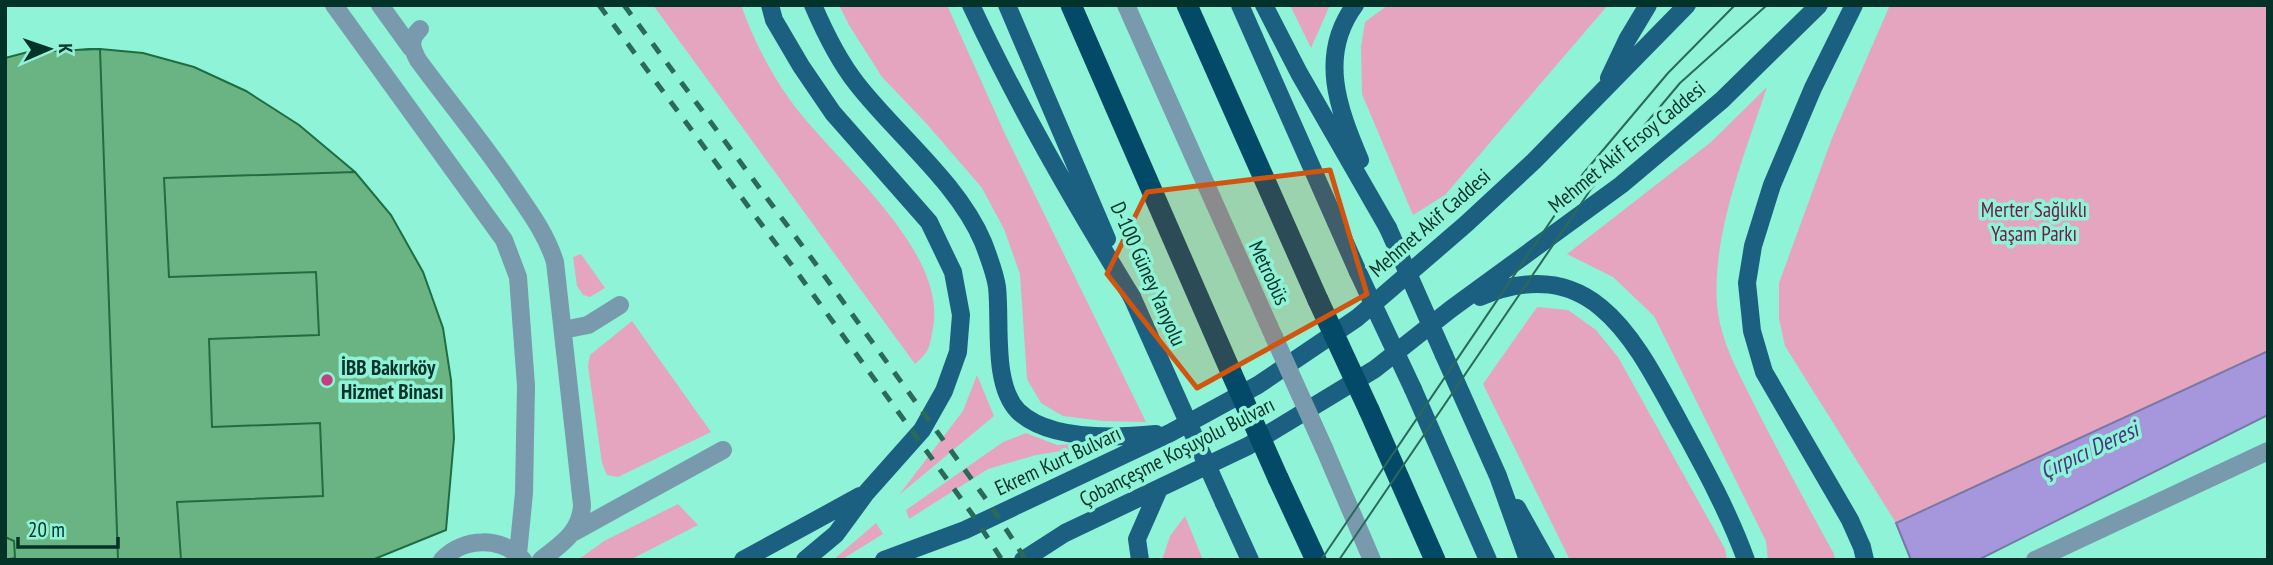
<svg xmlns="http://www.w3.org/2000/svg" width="2273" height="565" font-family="'PT Sans Narrow',sans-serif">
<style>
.green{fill:#e6a5be}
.water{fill:#a697dc;stroke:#7579a6;stroke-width:2}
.building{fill:#6ab483;stroke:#1f6d40;stroke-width:2}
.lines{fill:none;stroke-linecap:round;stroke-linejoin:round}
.minor{stroke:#7999ac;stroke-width:18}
.major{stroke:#1b6081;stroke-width:18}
.highway{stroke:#024a68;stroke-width:21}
.tram{stroke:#2b695a;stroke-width:2}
.rail{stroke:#2b695a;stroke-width:5;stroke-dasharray:12 12;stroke-linecap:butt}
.minor-bridge{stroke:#7999ac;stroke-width:18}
.major-bridge{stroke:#1b6081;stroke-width:18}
.highway-bridge{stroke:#024a68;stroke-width:21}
.marked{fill:#d1550f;fill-opacity:0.2;stroke:#d1550f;stroke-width:5;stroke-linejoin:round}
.poi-dot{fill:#c43f81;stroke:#8ef3d7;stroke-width:2.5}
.labels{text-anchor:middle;stroke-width:7;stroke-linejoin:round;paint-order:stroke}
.street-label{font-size:21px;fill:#033228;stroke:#8ef3d7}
.park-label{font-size:21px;fill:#731b48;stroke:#8ef3d7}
.poi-label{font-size:21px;font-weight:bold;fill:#033228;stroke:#8ef3d7;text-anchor:start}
.water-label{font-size:23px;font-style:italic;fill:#4b3282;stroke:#8ef3d7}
</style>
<rect width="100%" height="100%" fill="#8ef3d7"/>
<path class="green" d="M653 5H741C753 39 769 70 790 100 832 159 948 249 933 328 929 347 931 350 915 364Z
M839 5H947L1005 134 1146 422 1104 421 1063 416 1041 403 1027 379 1020 274 1004 229 982 188 926 123 882 77 849 25Z
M1290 5H1330L1311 48Z
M1388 5H1608L1445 195 1413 215 1362 94 1361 47 1365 22Z
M1890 5H2268V351L1896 523 1785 346 1779 319V283L1832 138Z
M1767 87C1745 153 1712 234 1717 304 1720 342 1740 375 1756 408 1781 457 1807 505 1834 554L1835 560H1768L1766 541 1654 316 1613 277 1567 254 1711 142Z
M581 254 605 288 590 297 583 295 577 286 573 257Z
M1537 307 1568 310 1596 330 1618 357 1725 549 1727 560H1570L1483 384Z
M632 321 711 432 618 477 607 475 602 463 588 366 590 355Z
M977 375 994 416 899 495 963 411Z
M1026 433 1057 445 1088 443 1080 448 1036 455 988 469 909 519 906 510 1003 442Z
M678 504 698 525 630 560H578L604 541Z
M1185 516 1203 560H1162L1170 536Z
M876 523 883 534 841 560H833Z"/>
<path class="water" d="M2268 351V415L1978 560H1911L1896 523Z"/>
<path class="building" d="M100 49 118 560H5L15 558 14 541 5 537V58L28 52Z
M100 49 143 53 194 67 246 91 299 125 355 172 391 215 423 272 443 328 451 380 454 438 446 530 372 560H5V58L28 52Z
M355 172 391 215 423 272 443 328 451 380 454 438 446 530 372 560H181L177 502 323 496 320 423 212 427 209 339 319 335 316 272 169 277 164 178Z"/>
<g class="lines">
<path class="minor" d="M334 5 504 240 518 277 526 386 524 493 518 554
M380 5 411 48
M1126 5 1274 337
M420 29C409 40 411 47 418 60 449 102 483 143 512 186 529 211 546 233 555 262L582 505C581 532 561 544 541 560
M563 330 588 325 620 305
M1324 448 1372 560
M574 532 723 450
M442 560C463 537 502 536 523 560
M2035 560 2268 451"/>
<path class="major" d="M770 5 774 20 801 66 833 113 929 222 953 272 961 315 958 352 944 391 922 430 866 493 836 534 805 560
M813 5C825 33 838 60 857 84 896 134 958 183 983 242 988 255 995 273 997 287 1001 323 992 384 1018 411 1049 441 1116 438 1156 434
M971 5C1018 106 1074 202 1132 297
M1007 5 1107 239
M1240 5 1358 272
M1264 5 1299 73 1388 228
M1355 5C1318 55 1338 108 1360 160
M1854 5 1813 88 1772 185 1753 246 1747 283 1752 331 1764 372 1850 520 1862 547 1865 560
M1609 78 1627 40 1648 5
M1480 297C1594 249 1636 343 1681 425 1705 469 1729 513 1746 560
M1444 355 1498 476 1528 560
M1413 389 1488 560
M1224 503 1250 560
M1517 508 1546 560
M743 560 860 496
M884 560 965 530 1170 433 1258 385 1357 318 1466 224 1534 161 1687 5
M1023 560 1065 533 1248 446 1375 369 1451 309 1621 185 1722 100 1819 5
M1140 560 1137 539 1159 489"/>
<path class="highway" d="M1071 5 1231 372
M1187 5 1318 300
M1369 410 1435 560
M1278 478 1316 560"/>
<path class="tram" d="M1321 560 1582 175 1668 73 1735 5
M1339 560 1591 189 1680 83 1767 5"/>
<path class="rail" d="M599 5 799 275 975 518 1002 560
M624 5 815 263 991 506 1026 560"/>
<path class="minor-bridge" d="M1274 337 1324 448"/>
<path class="major-bridge" d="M1388 228 1444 355
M1358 272 1413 389
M1132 297 1224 503"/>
<path class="highway-bridge" d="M1318 300 1369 410
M1231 372 1278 478"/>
</g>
<path class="marked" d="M1330 170 1367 294 1197 388 1107 274 1147 192Z"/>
<circle class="poi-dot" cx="327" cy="380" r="7"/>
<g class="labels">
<g class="street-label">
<text transform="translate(1627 147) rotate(-39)" y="7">Mehmet Akif Ersoy Caddesi</text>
<text transform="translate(1430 223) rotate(-41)" y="7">Mehmet Akif Caddesi</text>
<text transform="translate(1269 273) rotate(65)" y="7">Metrobüs</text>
<text transform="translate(1148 274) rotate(66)" y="7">D-100 Güney Yanyolu</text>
<text transform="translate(1177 452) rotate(-27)" y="7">Çobançeşme Koşuyolu Bulvarı</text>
<text transform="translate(1058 461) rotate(-25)" y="7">Ekrem Kurt Bulvarı</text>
</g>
<g class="park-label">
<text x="2034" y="217">Merter Sağlıklı<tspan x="2034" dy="24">Yaşam Parkı</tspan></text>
</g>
<g class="poi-label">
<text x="341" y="375">İBB Bakırköy<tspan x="341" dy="24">Hizmet Binası</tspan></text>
</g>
<g class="water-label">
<text transform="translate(2089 450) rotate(-25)" y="8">Çırpıcı Deresi</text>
</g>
</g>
<rect width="2273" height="565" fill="none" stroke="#033228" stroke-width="14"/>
<g transform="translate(49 49) rotate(88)" stroke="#8ef3d7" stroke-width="5" paint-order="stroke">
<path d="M0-5L12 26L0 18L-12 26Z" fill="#033228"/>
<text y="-10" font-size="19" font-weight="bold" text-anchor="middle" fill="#033228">K</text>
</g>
<path d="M18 537v10h100v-10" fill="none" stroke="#033228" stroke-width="3.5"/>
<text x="28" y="537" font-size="21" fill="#033228" stroke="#8ef3d7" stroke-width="5" paint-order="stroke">20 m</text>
</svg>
